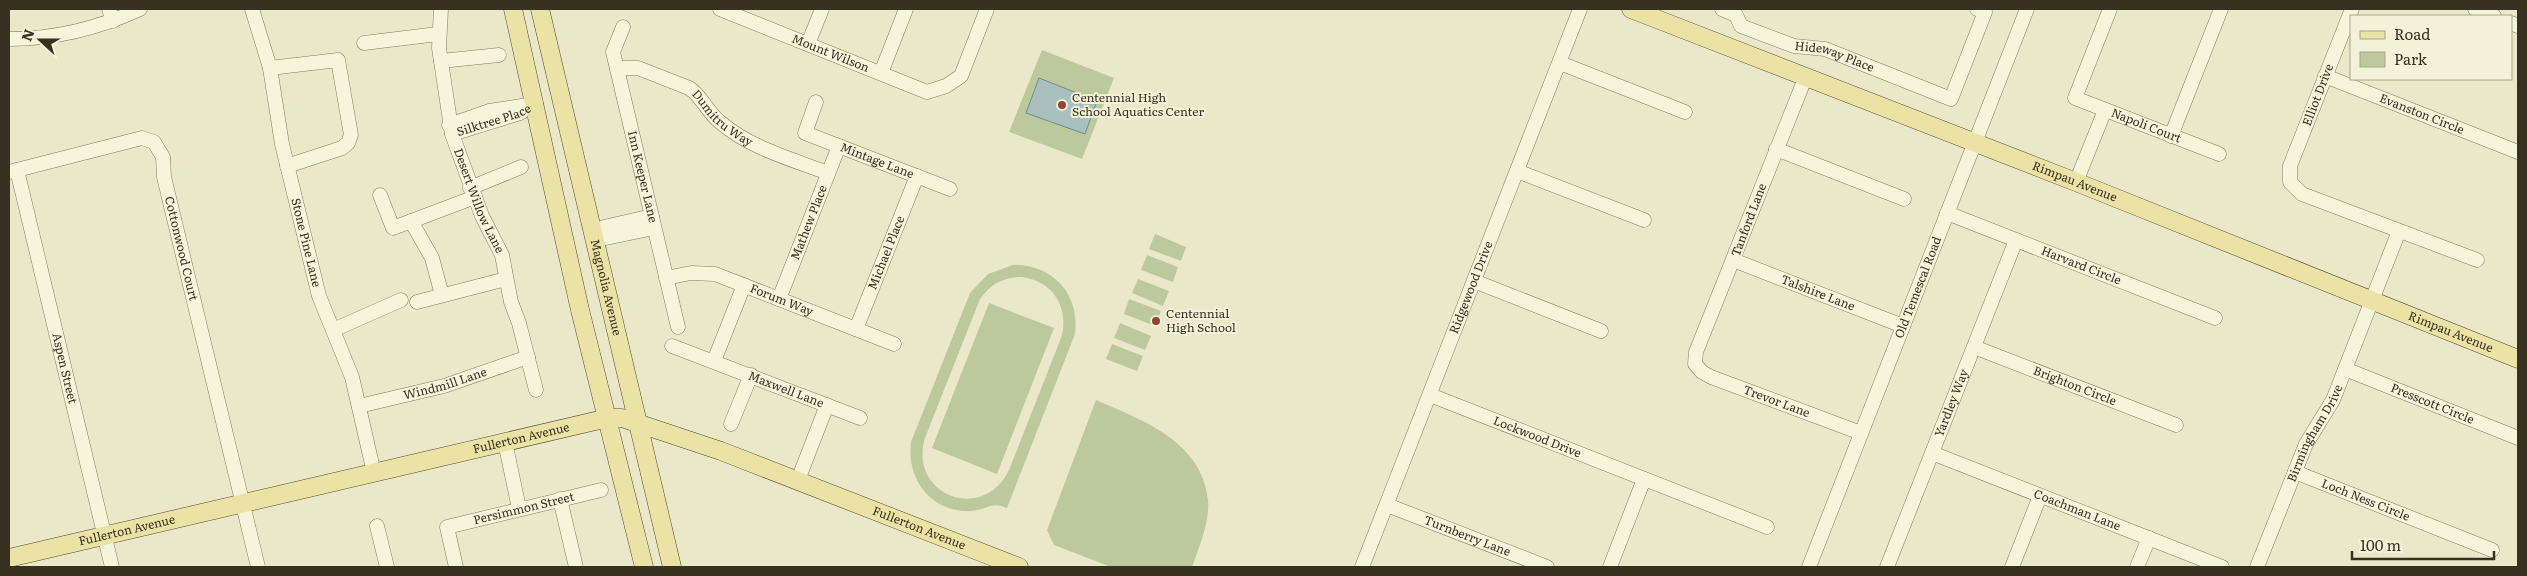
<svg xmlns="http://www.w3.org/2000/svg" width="2527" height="576" font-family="Literata,serif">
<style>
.green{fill:#bcc99d;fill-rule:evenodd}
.water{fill:#a9c0be;stroke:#708e8c}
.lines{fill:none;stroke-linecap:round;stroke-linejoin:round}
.minor-casing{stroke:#867b5f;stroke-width:15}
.major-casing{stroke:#554933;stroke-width:19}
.minor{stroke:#f7f4dc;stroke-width:14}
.major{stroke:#ebe2a5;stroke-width:18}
.poi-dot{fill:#914434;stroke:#f3f1d8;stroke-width:2}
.labels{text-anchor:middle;stroke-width:4;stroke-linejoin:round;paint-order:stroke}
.street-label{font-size:12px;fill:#383121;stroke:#f3f1d8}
.poi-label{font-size:12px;fill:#383121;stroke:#f3f1d8;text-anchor:start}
</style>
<rect width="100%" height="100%" fill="#ebe8c9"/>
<path class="green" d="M1042 50 1114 78 1082 159 1009 132Z
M1155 234 1186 247 1181 261 1149 249Z
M1147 255 1178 267 1173 282 1141 270Z
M1013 265C1053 264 1080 294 1075 334L1007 508C990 501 988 510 971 511 931 513 906 479 911 442L970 293 988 274ZM1022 277C1053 281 1070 308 1061 338L1009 470C983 524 908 495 925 438L980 299C991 284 1004 277 1022 277Z
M1138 279 1169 291 1163 306 1132 293Z
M1129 299 1161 311 1155 326 1124 314Z
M989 303 1054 328 997 474 932 448Z
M1120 323 1151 336 1145 350 1114 338Z
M1112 344 1143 356 1137 371 1106 359Z
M1096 400C1142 420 1202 441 1208 500 1210 522 1199 547 1192 567H1111L1054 545 1047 530Z"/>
<path class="water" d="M1039 78 1097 101 1085 134 1026 113Z"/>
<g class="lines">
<g class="minor-casing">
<g id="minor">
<path d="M109 9 113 21"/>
<path id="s1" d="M252 9 270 68 282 144 319 296 352 377 374 473"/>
<path id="s2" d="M441 9 439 48 452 134 482 216 502 255 511 302 519 323 536 390"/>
<path id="s3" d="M720 9 927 92 946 86 961 76 987 9"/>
<path id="s4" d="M1722 9 1736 15 1741 26 1794 46 1825 49 1951 99 1985 12 1977 9"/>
<path id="s5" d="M2110 9 2075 98 2219 154"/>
<path d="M2352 9 2290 166V182L2302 194 2477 260"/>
<path d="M2475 9 2494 16"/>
<path d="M2511 23 2518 26"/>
<path id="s6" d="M623 27 613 52 678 327"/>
<path d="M9 39C54 39 99 28 140 9"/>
<path d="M364 43 438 34"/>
<path d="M808 44 822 9"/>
<path d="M441 61 499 55"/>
<path d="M1560 63 1685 112"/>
<path d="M270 68 338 60 351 135 348 143 342 148 287 166"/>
<path id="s7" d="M617 68H638L689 88C702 96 707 112 720 122 750 148 791 159 828 173"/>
<path d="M881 73 906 9"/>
<path id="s8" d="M1806 76 1696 352 1695 364 1702 372 1711 377 1861 433"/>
<path id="s9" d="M2325 76 2518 152"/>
<path id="s10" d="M816 102 805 133 950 189"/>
<path d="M449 125 489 111 528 105"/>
<path id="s11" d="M452 134 520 113 536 104"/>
<path d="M2171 136 2221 9"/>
<path d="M1776 149 1904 199"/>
<path id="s12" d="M17 170 112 567"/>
<path d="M1517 171 1644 220"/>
<path id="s13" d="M9 172 142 138 154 142 163 157 164 177 258 567"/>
<path d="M2076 182 2105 110"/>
<path d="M470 188 521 167"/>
<path d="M380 195 393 228 475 197"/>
<path id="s14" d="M1947 213 2215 318"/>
<path d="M411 221 432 258 442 295"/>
<path d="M593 235 606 238 654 228"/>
<path d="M593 235 604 227 652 216"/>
<path id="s15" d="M1733 260 1903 326"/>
<path id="s16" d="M666 278 691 273 715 274 894 344"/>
<path d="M1474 281 1601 331"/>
<path id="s17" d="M779 299 839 146"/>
<path d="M417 302 506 279"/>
<path id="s18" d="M856 329 917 176"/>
<path d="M333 330 401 300"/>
<path id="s19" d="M672 346 860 418"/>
<path id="s20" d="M1974 347 2176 425"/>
<path d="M714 361 744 285"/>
<path id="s21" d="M2345 369 2518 438"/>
<path id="s22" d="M1430 395 1767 527"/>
<path id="s23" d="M359 406 444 386 528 357"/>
<path d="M731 424 751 375"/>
<path d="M505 442 519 508"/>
<path id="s24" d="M1932 453 2222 567"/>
<path id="s25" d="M2295 472 2492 550"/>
<path d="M798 480 827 405"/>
<path d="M560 499 576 567"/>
<path id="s26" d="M1387 505 1547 567"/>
<path d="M377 526 387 567"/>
<path id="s27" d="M456 567 447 527 601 490"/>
<path id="s28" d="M1362 567 1580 9"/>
<path d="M1610 567 1644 479"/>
<path id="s29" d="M1809 567 2027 9"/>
<path id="s30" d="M1887 567 2016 240"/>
<path d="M2012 567 2040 496"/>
<path d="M2137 567 2149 538"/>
<path id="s31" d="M2257 567 2306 444 2333 400 2399 231"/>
</g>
</g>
<g class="major-casing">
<g id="major">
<path d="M513 9 580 310 644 567"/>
<path id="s32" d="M540 9 672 567"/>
<path id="s33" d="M1631 9 2076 182 2518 359"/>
<path id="s34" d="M9 558 608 418H622L721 451 1019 567"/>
</g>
</g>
<use href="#minor" class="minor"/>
<use href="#major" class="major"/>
</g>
<g class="poi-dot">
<circle cx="1062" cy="105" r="5"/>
<circle cx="1156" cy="321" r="5"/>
</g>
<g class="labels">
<g class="street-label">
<text dy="4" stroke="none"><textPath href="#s3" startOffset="119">Mount Wilson</textPath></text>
<text dy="4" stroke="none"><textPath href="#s4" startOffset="126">Hideway Place</textPath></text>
<text transform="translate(2318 95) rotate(-69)" y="4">Elliot Drive</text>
<text dy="4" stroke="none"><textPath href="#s9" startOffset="104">Evanston Circle</textPath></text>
<text dy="4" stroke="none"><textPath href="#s7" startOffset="121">Dumitru Way</textPath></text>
<text dy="4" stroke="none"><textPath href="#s11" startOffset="44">Silktree Place</textPath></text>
<text dy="4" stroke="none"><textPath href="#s5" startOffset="172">Napoli Court</textPath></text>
<text dy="4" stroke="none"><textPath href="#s10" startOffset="110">Mintage Lane</textPath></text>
<text dy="4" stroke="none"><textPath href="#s6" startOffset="155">Inn Keeper Lane</textPath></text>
<text dy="4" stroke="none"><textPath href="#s33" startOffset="476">Rimpau Avenue</textPath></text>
<text dy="4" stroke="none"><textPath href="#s2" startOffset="198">Desert Willow Lane</textPath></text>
<text transform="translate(1749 220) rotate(-69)" y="4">Tanford Lane</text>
<text dy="4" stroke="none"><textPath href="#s17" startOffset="82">Mathew Place</textPath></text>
<text dy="4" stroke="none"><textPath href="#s1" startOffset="240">Stone Pine Lane</textPath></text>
<text dy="4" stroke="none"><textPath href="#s13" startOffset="261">Cottonwood Court</textPath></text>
<text dy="4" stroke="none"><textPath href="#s18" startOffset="82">Michael Place</textPath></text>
<text dy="4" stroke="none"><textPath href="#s14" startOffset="144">Harvard Circle</textPath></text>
<text dy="4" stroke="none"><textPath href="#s32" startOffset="286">Magnolia Avenue</textPath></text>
<text dy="4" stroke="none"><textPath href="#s28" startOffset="300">Ridgewood Drive</textPath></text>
<text dy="4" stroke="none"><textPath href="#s29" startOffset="300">Old Temescal Road</textPath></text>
<text dy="4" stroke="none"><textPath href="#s15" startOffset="91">Talshire Lane</textPath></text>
<text dy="4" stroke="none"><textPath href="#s16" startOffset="121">Forum Way</textPath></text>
<text dy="4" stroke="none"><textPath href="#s33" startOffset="881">Rimpau Avenue</textPath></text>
<text dy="4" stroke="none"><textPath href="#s12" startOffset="204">Aspen Street</textPath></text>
<text dy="4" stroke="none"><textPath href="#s23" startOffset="89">Windmill Lane</textPath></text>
<text dy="4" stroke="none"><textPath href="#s20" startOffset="108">Brighton Circle</textPath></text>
<text dy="4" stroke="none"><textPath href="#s19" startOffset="122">Maxwell Lane</textPath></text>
<text dy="4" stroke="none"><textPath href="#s8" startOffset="400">Trevor Lane</textPath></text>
<text dy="4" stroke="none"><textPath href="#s30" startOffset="176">Yardley Way</textPath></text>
<text dy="4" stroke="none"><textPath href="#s21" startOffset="94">Presscott Circle</textPath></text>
<text dy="4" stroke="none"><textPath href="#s31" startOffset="146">Birmingham Drive</textPath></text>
<text dy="4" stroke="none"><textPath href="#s22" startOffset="115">Lockwood Drive</textPath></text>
<text dy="4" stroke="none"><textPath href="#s34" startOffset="526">Fullerton Avenue</textPath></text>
<text dy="4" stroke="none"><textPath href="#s25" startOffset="76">Loch Ness Circle</textPath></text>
<text dy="4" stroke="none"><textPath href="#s27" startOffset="120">Persimmon Street</textPath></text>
<text dy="4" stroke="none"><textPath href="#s24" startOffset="156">Coachman Lane</textPath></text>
<text dy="4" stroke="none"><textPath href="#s34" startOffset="946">Fullerton Avenue</textPath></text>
<text dy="4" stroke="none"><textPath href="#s34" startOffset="121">Fullerton Avenue</textPath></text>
<text dy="4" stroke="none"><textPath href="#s26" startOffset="86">Turnberry Lane</textPath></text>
</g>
<g class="poi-label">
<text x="1072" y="102">Centennial High<tspan x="1072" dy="14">School Aquatics Center</tspan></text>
<text x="1166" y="318">Centennial<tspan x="1166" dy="14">High School</tspan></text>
</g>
</g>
<rect width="2527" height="576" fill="none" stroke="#383121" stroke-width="20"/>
<rect x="2350" y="15" width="162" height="65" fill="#f3f1d8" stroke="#a8a48f"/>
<rect x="2360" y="31" width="25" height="8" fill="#ebe2a5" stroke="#a8a48f"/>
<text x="2394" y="40" font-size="15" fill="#383121">Road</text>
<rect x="2360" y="52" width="25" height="15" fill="#bcc99d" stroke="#a8a48f"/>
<text x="2394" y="65" font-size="15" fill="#383121">Park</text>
<g transform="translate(40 40) rotate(291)" stroke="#f3f1d8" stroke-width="4" paint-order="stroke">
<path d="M0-4L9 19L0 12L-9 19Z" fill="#383121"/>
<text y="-8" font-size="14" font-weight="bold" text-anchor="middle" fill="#383121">N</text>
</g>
<path d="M2352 551v8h142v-8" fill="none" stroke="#383121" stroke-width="2.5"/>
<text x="2360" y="551" font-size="15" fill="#383121" stroke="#f3f1d8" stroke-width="4" paint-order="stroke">100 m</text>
</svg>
